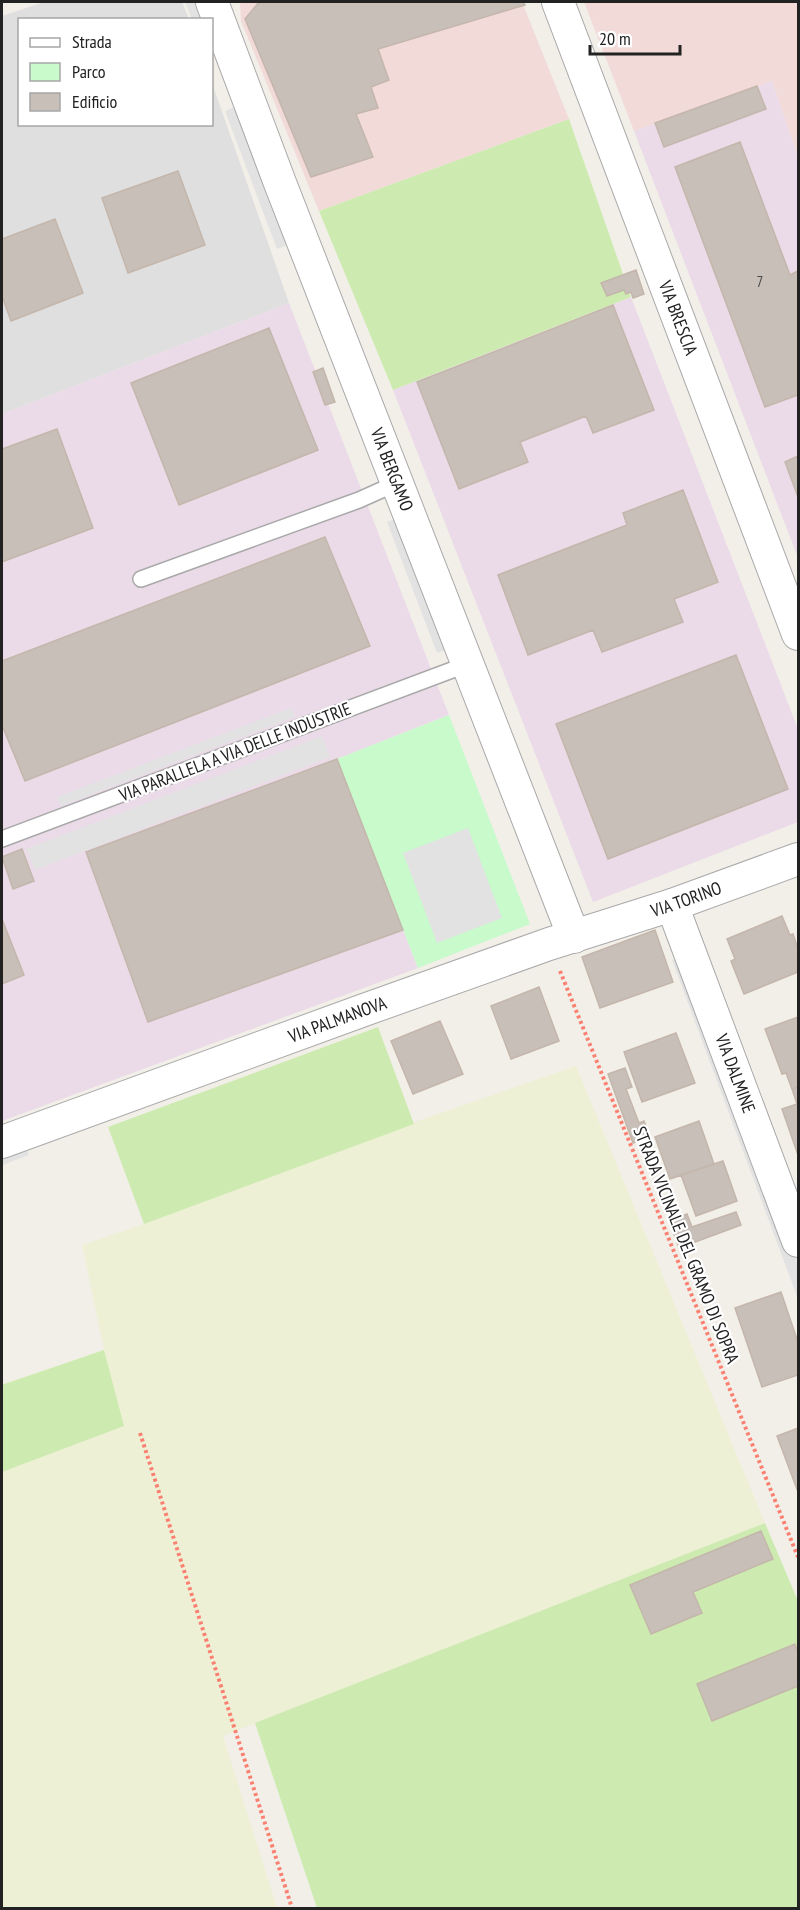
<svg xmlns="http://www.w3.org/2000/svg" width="800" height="1910" font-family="'PT Sans Narrow',sans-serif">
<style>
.residential{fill:#e0dfdf}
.commercial{fill:#f2dad9}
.industrial{fill:#ebdbe8}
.farmland{fill:#eef0d5}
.grass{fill:#cdebb0}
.park{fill:#c8facc}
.parking{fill:#e2e2e2}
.building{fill:#c7bfb8;stroke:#c4b6ab;stroke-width:1.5}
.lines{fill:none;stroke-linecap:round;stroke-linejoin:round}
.service-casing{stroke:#a9a9a9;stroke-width:18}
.minor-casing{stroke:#a9a9a9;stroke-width:34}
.path{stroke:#fa8072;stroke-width:4;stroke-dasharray:3 3;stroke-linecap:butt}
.service{stroke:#fff;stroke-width:15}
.minor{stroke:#fff;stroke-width:32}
.labels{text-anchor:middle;stroke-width:4.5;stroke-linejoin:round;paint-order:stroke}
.number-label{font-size:15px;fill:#4b4948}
.street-label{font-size:18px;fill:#222;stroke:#fff}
</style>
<rect width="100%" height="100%" fill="#f2efe9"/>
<path class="residential" d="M44 2H182L189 19 20 20V124H212V83L289 303 2 414V16Z"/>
<path class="commercial" d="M240 2H522L569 119 319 211 241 21Z
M584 2H798V157L772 81 634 131Z"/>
<path class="industrial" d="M772 81 798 157V558L634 131Z
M631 297 798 729V822L593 902 393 390Z
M289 303 449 715 337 759 418 968 2 1121V414Z"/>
<path class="farmland" d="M576 1066 765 1523 223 1736 277 1908H2V1384L104 1350 82 1245 144 1224 406 1125Z"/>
<path class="grass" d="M569 119 631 297 393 390 319 211Z
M378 1027 414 1124 144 1224 108 1127Z
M104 1350 124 1426 2 1472V1385Z
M765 1523 798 1601V1908H317L255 1723Z"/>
<path class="park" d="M449 715 530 924 418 968 337 759Z"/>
<path class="parking" d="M185 2H197L203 19H192Z
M235 107 288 245 277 249 225 111Z
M398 518 449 649 437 653 387 522Z
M291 708 295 717 61 806 57 797Z
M322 736 330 757 35 870 26 849Z
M468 828 502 918 437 943 403 853Z
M683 956 798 1265V1299L672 960Z
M25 1144 29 1155 2 1165V1153Z"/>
<path class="building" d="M259 2H523L525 5 378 49 389 80 371 87 378 108 356 114 373 157 311 177 245 19Z
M757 86 766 109 664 147 655 123Z
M740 142 790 275 798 271V395L765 407 675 167Z
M178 171 205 245 128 273 102 198Z
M55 219 83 293 11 321 2 296V239Z
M636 270 644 294 633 298 631 292 626 294 624 290 607 296 601 283Z
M613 305 654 410 593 433 586 416 520 442 528 462 459 489 417 382Z
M269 328 318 450 179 505 131 383Z
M323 368 335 402 325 405 313 372Z
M57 429 93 528 2 562V449Z
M798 456V497L785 462Z
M683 490 718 582 674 599 683 622 602 652 593 630 528 655 498 575 627 525 623 513Z
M325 537 370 646 25 781 2 725V661Z
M736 655 788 789 608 859 556 724Z
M337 759 403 930 148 1022 86 852Z
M22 849 34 881 13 889 2 857Z
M782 916 790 935 793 934 798 949V972L744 994 731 961 735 959 727 939Z
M2 919 24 975 2 984Z
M655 930 673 982 600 1008 582 957Z
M539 987 559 1041 511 1059 491 1006Z
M798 1017V1087L792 1089 786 1073 782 1074 765 1029Z
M440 1021 463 1074 413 1094 391 1041Z
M676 1033 695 1083 642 1102 624 1052Z
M625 1068 632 1087 626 1089 639 1123 644 1121 650 1137 633 1143 608 1074Z
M798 1087V1155L782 1109 797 1104 792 1089Z
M699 1121 714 1164 670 1179 655 1137Z
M723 1161 737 1201 696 1216 681 1175Z
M736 1212 741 1225 679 1248 669 1221 687 1214 692 1227Z
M781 1292 798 1342V1375L762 1387 735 1308Z
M798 1428V1492L777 1436Z
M761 1531 773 1559 693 1592 702 1613 651 1634 630 1585Z
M795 1644 798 1653V1686L712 1721 697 1684Z"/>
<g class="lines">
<g class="service-casing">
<path id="service" d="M141 579 359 500 397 483
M2 839 468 664"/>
</g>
<g class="minor-casing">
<g id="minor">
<path id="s1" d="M212 2 280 183 574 937"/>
<path id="s2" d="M558 2 798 634"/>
<path id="s3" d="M672 905 798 1241"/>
<path id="s4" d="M2 1142 364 1010 549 944 672 905 798 859"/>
</g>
</g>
<path class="path" d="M560 971 798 1557
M140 1433 292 1908"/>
<use href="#service" class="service"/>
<use href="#minor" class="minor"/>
</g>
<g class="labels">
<g class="number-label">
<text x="760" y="287">7</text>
</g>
<g class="street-label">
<text dy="6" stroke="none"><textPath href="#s2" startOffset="338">VIA BRESCIA</textPath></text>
<text dy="6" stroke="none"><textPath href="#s1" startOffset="501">VIA BERGAMO</textPath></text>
<text transform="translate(235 752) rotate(-21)" y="6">VIA PARALLELA A VIA DELLE INDUSTRIE</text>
<text dy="6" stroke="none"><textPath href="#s4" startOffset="726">VIA TORINO</textPath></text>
<text dy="6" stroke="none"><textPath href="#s4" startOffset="357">VIA PALMANOVA</textPath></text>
<text dy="6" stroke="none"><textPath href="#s3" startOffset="180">VIA DALMINE</textPath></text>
<text transform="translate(686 1245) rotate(68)" y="6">STRADA VICINALE DEL GRAMO DI SOPRA</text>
</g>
</g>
<rect width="800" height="1910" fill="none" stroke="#222222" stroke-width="6"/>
<rect x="18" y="18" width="195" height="108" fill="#ffffff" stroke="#a7a7a7" stroke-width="1.5"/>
<rect x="30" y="38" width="30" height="9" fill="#ffffff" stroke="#a7a7a7" stroke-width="1.5"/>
<text x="72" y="48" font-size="18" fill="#222222">Strada</text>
<rect x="30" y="63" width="30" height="18" fill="#c8facc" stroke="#a7a7a7" stroke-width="1.5"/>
<text x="72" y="78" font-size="18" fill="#222222">Parco</text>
<rect x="30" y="93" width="30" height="18" fill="#c7bfb8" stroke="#a7a7a7" stroke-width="1.5"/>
<text x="72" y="108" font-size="18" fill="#222222">Edificio</text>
<path d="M590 45v9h90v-9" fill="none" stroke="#222222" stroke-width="3"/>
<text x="599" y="45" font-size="18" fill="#222222" stroke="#ffffff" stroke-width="4.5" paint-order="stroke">20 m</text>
</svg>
